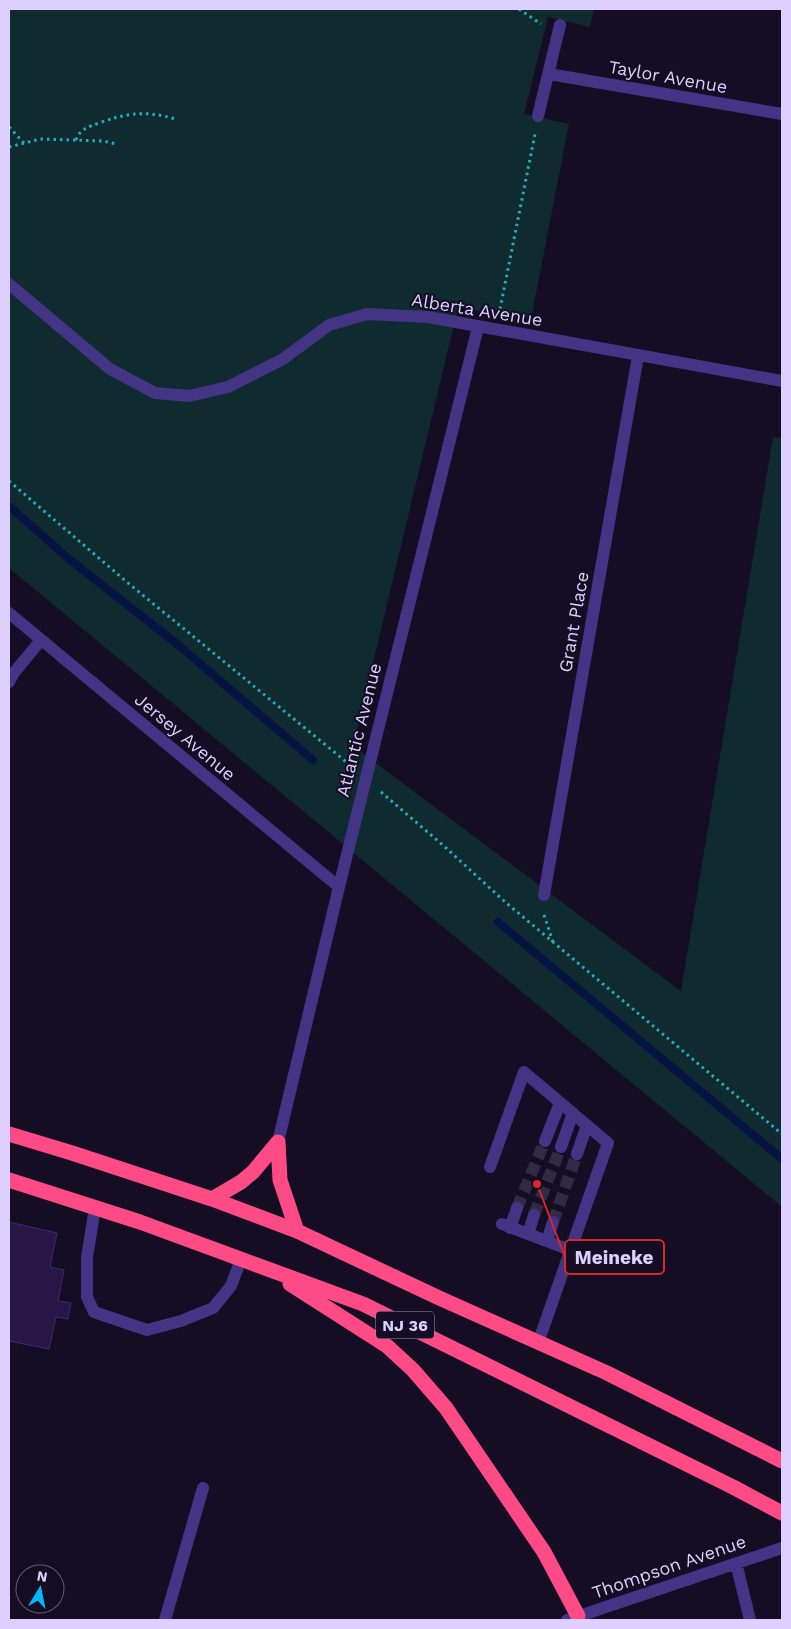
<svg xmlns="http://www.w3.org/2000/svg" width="791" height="1629" font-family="'Work Sans',sans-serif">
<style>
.green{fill:#0f2b2f}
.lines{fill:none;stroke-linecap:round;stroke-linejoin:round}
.stream{stroke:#061343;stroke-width:8}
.building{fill:#281746;stroke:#432874}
.minor-tunnel{stroke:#322a45;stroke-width:12;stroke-dasharray:12 6;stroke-linecap:butt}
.path{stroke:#26aebc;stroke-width:3;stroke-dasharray:2.5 4;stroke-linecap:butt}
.minor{stroke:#443486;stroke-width:12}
.highway{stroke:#ff4b85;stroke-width:15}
.labels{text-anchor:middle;stroke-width:4;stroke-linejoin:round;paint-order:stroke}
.shield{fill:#140d24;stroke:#a196bd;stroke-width:1}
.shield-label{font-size:16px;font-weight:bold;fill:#ddd0ff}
.street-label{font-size:18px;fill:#ddd0ff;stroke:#140d24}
.leader{fill:none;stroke:#d62828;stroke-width:2}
.callout-dot{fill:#d62828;stroke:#140d24;stroke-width:2}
.callout{fill:#140d24;stroke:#d62828;stroke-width:2}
.callout-label{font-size:19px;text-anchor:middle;font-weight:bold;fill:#ddd0ff}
</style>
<rect width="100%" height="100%" fill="#140d24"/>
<path class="green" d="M9 9H594L590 27 548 17 524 114 569 124 531 319 458 308 353 746 681 991 773 437 782 438V1207L9 568Z"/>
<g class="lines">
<path class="stream" d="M9 506 69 559 177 644 313 760
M498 922 782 1159"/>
</g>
<path class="building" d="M9 1222 57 1233 50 1267 64 1270 58 1301 71 1303 68 1319 56 1317 49 1349 9 1341Z"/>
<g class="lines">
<path class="minor-tunnel" d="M517 1208 545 1141
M534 1215 561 1147
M553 1222 577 1154"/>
<path class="path" d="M519 9 541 24
M9 127 24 143
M76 140C80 129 88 127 99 123 127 113 146 110 175 119
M9 147 40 139 104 141 116 144
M500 309 535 134
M9 481 128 583 350 765
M381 792 445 847 504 901 782 1134
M544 915 553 942"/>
<path class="minor" d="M549 74 782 114
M538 116 560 25
M9 284 110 369 155 393 189 396 228 387 283 359 329 325 367 314 428 317 782 381
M9 613 339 887
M9 682 13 674 41 640
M544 895 638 356
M545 1141 560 1103
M278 1142 339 887 478 327
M561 1147 573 1113
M577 1154 587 1125
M490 1167 524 1072 608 1143 538 1343
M95 1208 87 1257V1297L94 1312 147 1330 181 1321 213 1308 231 1286 241 1259
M502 1224 570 1250
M510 1228 517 1208
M528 1234 534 1215
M547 1241 553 1222
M736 1563 750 1620
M165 1620 203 1488
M567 1620 782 1548"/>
<path class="highway" d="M9 1134 72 1153 212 1199 297 1231 437 1297 607 1373 782 1461
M278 1142 280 1180 297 1231
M9 1180 140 1222 363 1304 733 1487 782 1513
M212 1199 241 1182 253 1172 278 1142
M290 1284 387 1346 413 1370 446 1408 544 1552 578 1616"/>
</g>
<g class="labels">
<rect class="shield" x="376" y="1311.5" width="58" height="27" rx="4"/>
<g class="shield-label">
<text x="405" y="1331">NJ 36</text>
</g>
<g class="street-label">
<text transform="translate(668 77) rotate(10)" y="6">Taylor Avenue</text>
<text transform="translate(477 310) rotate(9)" y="6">Alberta Avenue</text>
<text transform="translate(574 622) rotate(-80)" y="6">Grant Place</text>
<text transform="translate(359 730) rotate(-76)" y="6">Atlantic Avenue</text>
<text transform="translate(185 737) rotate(40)" y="6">Jersey Avenue</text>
<text transform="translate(669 1567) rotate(-19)" y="6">Thompson Avenue</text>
</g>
</g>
<path class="leader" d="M537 1184L565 1257"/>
<circle class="callout-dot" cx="537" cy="1184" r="5"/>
<rect class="callout" x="565" y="1240" width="99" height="34" rx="5"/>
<g class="callout-label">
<text x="614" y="1264">Meineke</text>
</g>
<rect width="791" height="1629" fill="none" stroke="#ddd0ff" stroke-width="20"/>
<g transform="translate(40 1589) rotate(10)"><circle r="24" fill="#140d24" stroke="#645b7c"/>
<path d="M0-4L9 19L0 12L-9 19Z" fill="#00bafb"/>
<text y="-8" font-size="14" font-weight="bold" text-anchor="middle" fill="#ddd0ff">N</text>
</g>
</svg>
